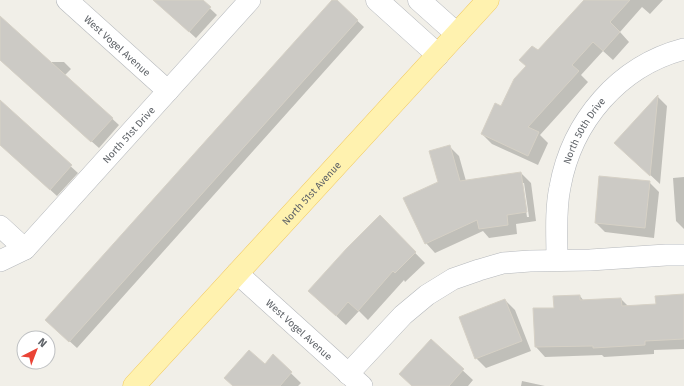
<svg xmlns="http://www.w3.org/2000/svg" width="684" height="386" font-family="'Fira Sans',sans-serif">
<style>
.shadow{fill:#0003;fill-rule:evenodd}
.building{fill:#cccac5;stroke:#d6d1c6}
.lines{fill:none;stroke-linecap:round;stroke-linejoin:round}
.minor-casing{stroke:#b5b8bc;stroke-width:22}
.tertiary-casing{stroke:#b5b8bc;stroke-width:23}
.primary-casing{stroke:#f2c960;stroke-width:23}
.minor{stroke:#fff;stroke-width:21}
.tertiary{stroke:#fff;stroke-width:22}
.primary{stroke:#fff2af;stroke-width:22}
.labels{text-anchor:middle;stroke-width:4;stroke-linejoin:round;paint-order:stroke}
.street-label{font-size:10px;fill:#5f6368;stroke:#fff}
</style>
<rect width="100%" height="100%" fill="#f1efe8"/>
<path class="shadow" d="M154 0H201L217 15 196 38Z
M334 0H335L364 27 77 348 54 327Z
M586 0H663L650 14 642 7 620 32 629 42 613 60 603 51 581 75 588 82 540 135 548 143 538 165 492 144 482 134 502 107 527 66 538 52Z
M0 17 50 62H64L71 69 65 75 119 125 99 148 0 60Z
M658 97 667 106 660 184 616 143Z
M0 102 78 173 57 196 0 144Z
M450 147 459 156 466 181 521 173 531 183 536 221 516 224 517 234 489 238 483 231 435 253 426 243 439 182ZM522 183H524L529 217H527Z
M684 177V229L676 221 673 178Z
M649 182 659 192 654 238 605 232 596 223Z
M380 217 425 263 405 282 404 280 368 320 359 311 346 325 319 300Z
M684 295V349L654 350V354L604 357 602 355 545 357 536 347 534 309H555L580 296 584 301 621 299 629 307 657 305Z
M505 300 515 310 531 351 486 368 476 358Z
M431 341 473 380 468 386H413Z
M273 356 301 383 298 386H233L265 365Z
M522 381 545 386H521Z"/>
<path class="building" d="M153 0H203L211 7 189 32Z
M332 0H337L358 20 69 342 45 320Z
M584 0H630L610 22 620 32 603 51 593 42 572 65 579 71 528 127 539 132 528 156 481 134 495 103 501 106 514 79 526 66 519 60 532 46 538 50Z
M0 16 113 118 91 142 0 60Z
M658 95 650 176 614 143Z
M0 100 72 165 50 190 0 145Z
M450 145 460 181 521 172 527 212 507 215 508 225 479 229 477 220 425 244 403 198 438 182 429 151Z
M599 176 650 181 645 228 595 223Z
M380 215 416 252 395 273 393 271 358 311 348 302 336 316 308 291 347 248Z
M684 294V339L645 341V345L593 348V346L535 347 533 308H554L553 296 580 295V300L621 298 622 306 656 304 655 296Z
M505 299 522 341 475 359 459 317Z
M431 339 464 369 449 386H412L399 374Z
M249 350 265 364 273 354 292 372 280 386H233L224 378Z"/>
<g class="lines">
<g class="minor-casing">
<g id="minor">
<path id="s1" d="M67 0 168 91"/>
<path d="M0 226 25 249"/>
<path id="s2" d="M557 260C557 236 555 211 560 187 572 121 619 66 684 49"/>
<path id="s3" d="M0 261 25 249 250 0"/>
<path id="s4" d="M237 273 362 386"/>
<path d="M348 374 403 315 427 295 453 279 479 270 503 263 530 261 590 260 666 255H684"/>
</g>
</g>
<g class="tertiary-casing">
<path id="tertiary" d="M377 0 438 55
M419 0 457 34"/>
</g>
<g class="primary-casing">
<g id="primary">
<path id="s5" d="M134 386 488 0"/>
</g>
</g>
<use href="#minor" class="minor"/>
<use href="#tertiary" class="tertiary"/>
<use href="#primary" class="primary"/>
</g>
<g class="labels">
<g class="street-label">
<text dy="4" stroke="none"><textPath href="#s1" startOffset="68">West Vogel Avenue</textPath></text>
<text dy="4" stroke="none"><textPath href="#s2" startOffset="135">North 50th Drive</textPath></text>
<text dy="4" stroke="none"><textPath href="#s3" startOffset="182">North 51st Drive</textPath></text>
<text dy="4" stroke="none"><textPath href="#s5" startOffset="262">North 51st Avenue</textPath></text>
<text dy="4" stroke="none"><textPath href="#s4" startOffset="84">West Vogel Avenue</textPath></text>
</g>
</g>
<g transform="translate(36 350) rotate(42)"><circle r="19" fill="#ffffff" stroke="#bfc1c3"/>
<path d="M0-3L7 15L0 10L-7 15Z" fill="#ea4335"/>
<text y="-6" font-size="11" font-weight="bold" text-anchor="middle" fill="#5f6368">N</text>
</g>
</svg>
